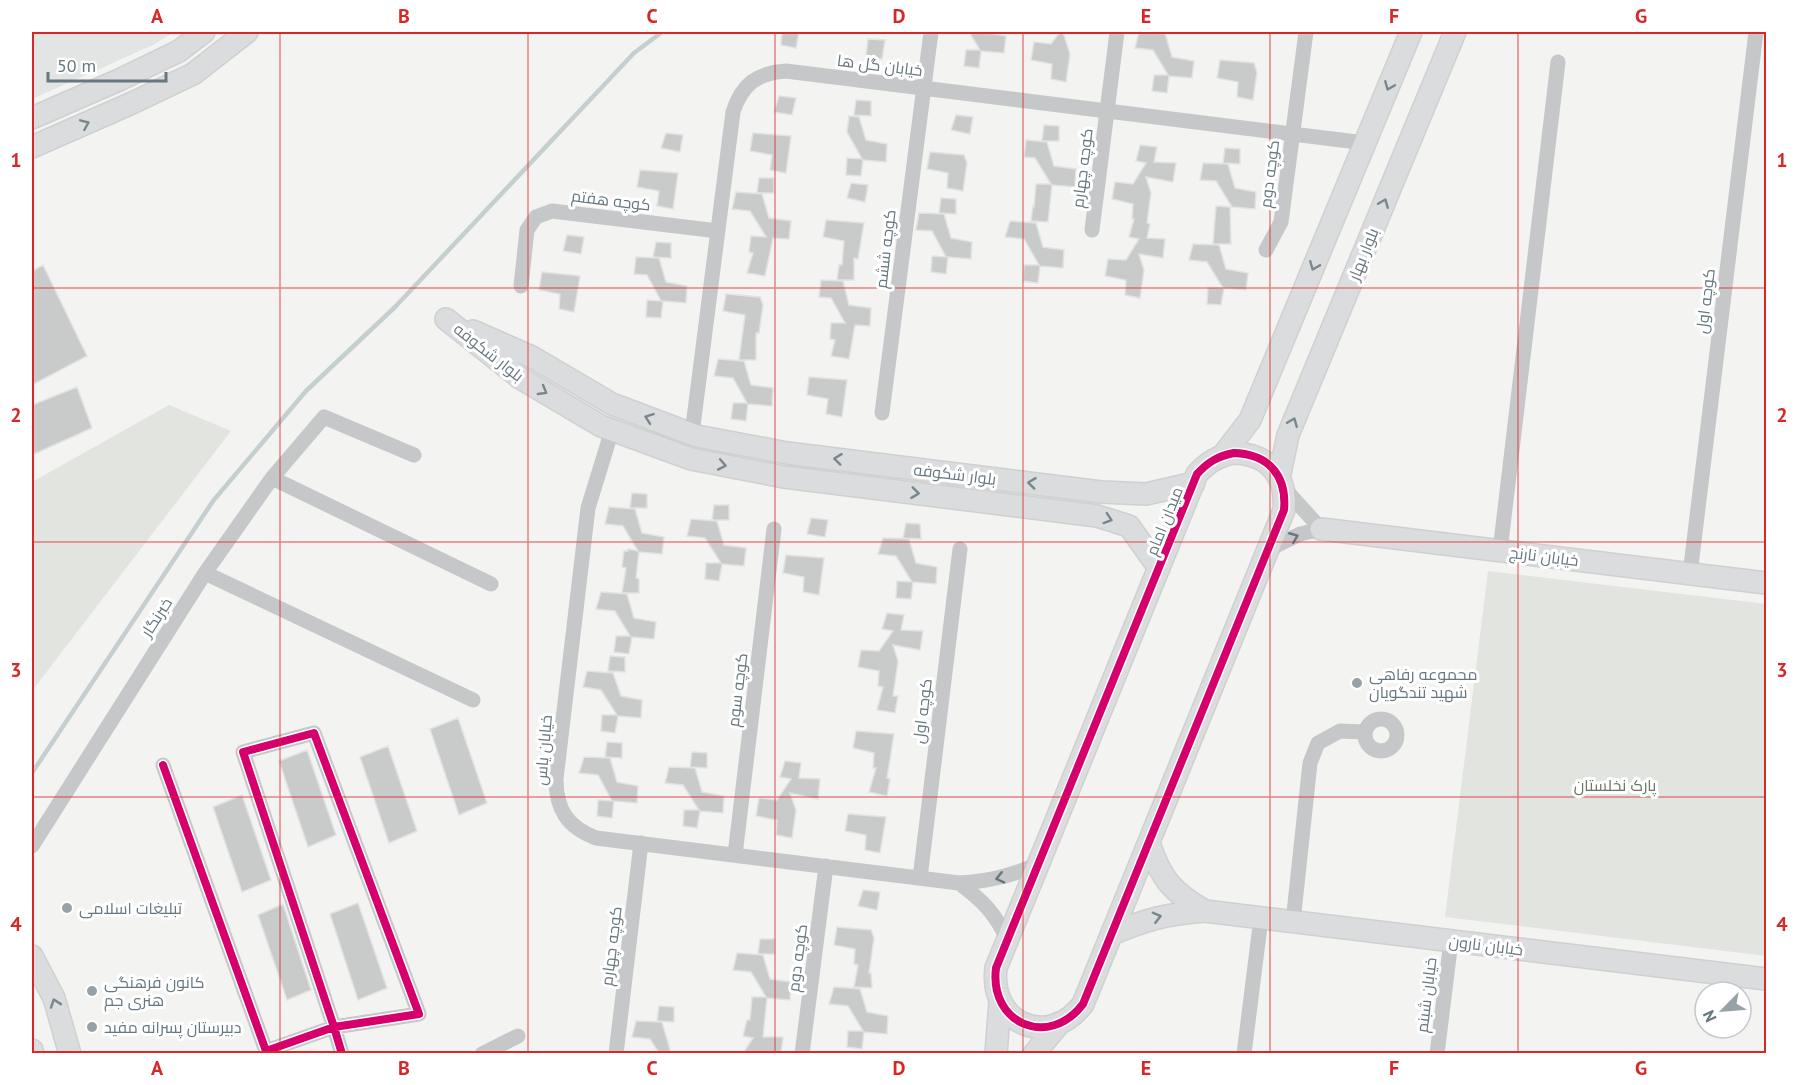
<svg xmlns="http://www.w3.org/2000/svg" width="1798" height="1085" font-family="'PT Sans',Cairo,sans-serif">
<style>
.built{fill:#e3e4e4}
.green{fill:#e2e5df}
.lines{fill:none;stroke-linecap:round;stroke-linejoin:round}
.stream{stroke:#c6cfd0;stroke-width:4.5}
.building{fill:#c9cbcb;stroke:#e2e2e2;stroke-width:1.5}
.secondary-casing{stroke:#cfd0d0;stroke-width:24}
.street{stroke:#c5c7c8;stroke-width:15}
.secondary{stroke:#dbdcdd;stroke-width:21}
.cycleway-casing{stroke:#fff;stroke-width:11}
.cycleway{stroke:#d6006c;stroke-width:8}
.oneway{stroke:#78868d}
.oneway2{stroke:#66777f}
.grid{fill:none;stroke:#d62828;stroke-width:1.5;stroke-opacity:0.55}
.poi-dot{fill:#97a2a7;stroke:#fff;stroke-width:2}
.labels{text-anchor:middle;stroke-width:6;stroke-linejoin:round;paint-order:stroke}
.street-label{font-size:16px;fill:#66777f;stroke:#fff}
.poi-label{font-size:16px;fill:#66777f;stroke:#fff;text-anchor:start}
.park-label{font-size:16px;fill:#6a7764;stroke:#fff}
.neatline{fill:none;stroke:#d62828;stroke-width:2}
.grid-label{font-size:20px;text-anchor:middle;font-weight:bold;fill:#d62828}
</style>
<rect width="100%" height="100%" fill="#f3f3f2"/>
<path class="built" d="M32 32H174L153 45 32 99Z"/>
<path class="green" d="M169 405 231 431 32 691V482Z
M1488 571 1766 604V956L1445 917Z"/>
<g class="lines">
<path class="stream" d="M32 773 213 501 306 391 395 307 634 53 662 32"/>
</g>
<path class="building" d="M782 32H799L796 48 781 45Z
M969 32H982L1006 36 1004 53 981 51 979 68 964 66 966 50H980Z
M1060 32H1063L1070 54 1066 82 1051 79 1052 64 1031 60 1034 42 1051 44Z
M1139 32 1165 33 1172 57 1194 61 1192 78 1169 76 1167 93 1152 91 1154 75H1168L1153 50 1135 48Z
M868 39 885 40 882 59 866 56Z
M1220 60 1254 63 1257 72 1253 100 1237 97 1238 82 1217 78Z
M779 96 796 98 792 115 774 112Z
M856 100 871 101V116L854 115Z
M956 115 973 117 970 134 951 130Z
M849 116 859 117 866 140 887 144 886 162 863 160 861 176 846 175 847 158 862 159 847 132Z
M1044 125 1059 126V141H1042Z
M666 133 683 135 680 152 661 148Z
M753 133 791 136 786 173 770 170 772 155 750 151Z
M1026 140 1047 142 1054 166 1076 169 1075 187 1052 185 1048 222 1031 221 1033 206 1034 207 1036 184H1051L1035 158 1024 157Z
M1140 145 1157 147 1154 162 1176 163 1173 182 1146 177 1151 193 1147 223 1150 224 1147 238 1165 239 1163 258 1139 254 1144 270 1140 298 1125 295 1126 280 1105 276 1108 259 1126 260 1139 239 1129 237 1134 219H1132L1133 204 1112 199 1115 182 1133 184 1146 163 1136 161Z
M1225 148 1240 149V164L1223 163Z
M930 152 964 155 967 163 963 191 947 188 948 173 927 169Z
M1203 163 1228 164 1235 188 1256 192 1255 209 1232 207 1216 181 1200 180Z
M640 170 678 173 673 209 657 206 659 191 637 187Z
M759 178H774V193H757Z
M851 183 868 185 865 202 847 198Z
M736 192 762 194 769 218 791 221 789 239 773 238 765 276 747 273 753 253 749 252 751 236 766 237 750 211 732 209Z
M941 198 956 199V214L939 213Z
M1216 206 1230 207 1231 244H1213Z
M919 213 944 214 951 238 972 242 971 259 948 257 946 274 931 272 932 256 946 257 932 231 916 230Z
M826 220 864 223 858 259 854 258V280H837L839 265H842L844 241 823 237Z
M1010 221 1036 223 1043 247 1064 250 1063 268 1040 266 1038 283 1023 281 1024 265H1039L1024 239 1005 237Z
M567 235 584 237 581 254 563 251Z
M656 242 671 243V258L653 257Z
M1193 244 1219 245 1226 269 1248 273 1246 290 1224 288 1221 305 1207 304 1208 287 1223 288 1207 262 1189 260Z
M636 257 659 258 666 282 687 286 686 303 663 301 661 318 646 317 647 300 661 301 647 275 634 274Z
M43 265 87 356 32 385V271Z
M542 272 580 276 574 312 559 309 560 294 539 290Z
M821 280 843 281 849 305 871 308 870 326 855 325 849 359 831 356 835 340 830 339 831 323H845L831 298 819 297Z
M726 294 760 297 763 305 759 333H756V360H739L745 315 723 311Z
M718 359 744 361 751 385 773 388 772 406 748 404 746 421 731 419 733 403H747L733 378 714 376Z
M809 377 847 380 842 417 826 414 828 399 807 395Z
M77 387 92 428 32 455V405Z
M632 493 647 494V508H630Z
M714 505H729V520H712Z
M609 507 635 509 642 533 664 537 662 554 639 552 636 578 639 579V593H622L626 568 622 567 624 551H628V549L638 551 623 526 605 524Z
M811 518 828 520 825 537 807 534Z
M691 519 717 521 724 545 746 548 744 566 722 564 719 581 705 579 706 563H721L705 538 687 536Z
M906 523 920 524 921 539 903 538Z
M883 538 909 539 916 563 937 567 936 584 913 582 911 599 896 598 897 581 912 582 896 556 878 554Z
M786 555 824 558 819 595 803 592 804 577 783 573Z
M601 592 627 594 634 618 656 622 654 639 632 637 629 654 614 652 616 636H630L615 611 596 609Z
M887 613 904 615 901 630 923 631 920 650 893 645 898 661 893 696H898L895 713 877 710 883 687 878 686 879 671 858 667 861 650 879 651 893 631 882 629Z
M610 656 625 657V672L608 671Z
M587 671 613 673 621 696 642 700 641 718 618 716 615 733 601 731 602 715H617L601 690 583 687Z
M458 718 487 803 459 815 430 729Z
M856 731 894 734 887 778 890 779 887 796 869 792 876 768H873L874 753 853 748Z
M607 742 622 743V758L605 757Z
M388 746 417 831 389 843 360 757Z
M307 750 336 835 308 847 279 761Z
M692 752 707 753V768L690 767Z
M584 757 610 758 617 782 638 786 637 803 614 801 612 818 597 816 598 800 612 801 598 775 579 773Z
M785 761 801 763 799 778 820 779 818 799 790 793 796 810 792 838 776 835 777 820 756 816 759 798 777 800 791 779 780 777Z
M669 767 695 768 702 792 724 796 723 813 700 811 697 828 683 826 684 810H699L683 785 665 783Z
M242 795 271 880 242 892 213 807Z
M848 814 886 817 880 853 865 850 866 835 845 831Z
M863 890 880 892 877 910 858 906Z
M358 903 387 988 358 1000 330 914Z
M283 904 311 990 287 1000 258 915Z
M837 927 871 930 874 938 869 973H871L872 988 854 987 858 965 854 964 855 949 834 945Z
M760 939H775V954H758Z
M737 953 763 955 770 979 791 982 790 1000 767 998 763 1037H783L781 1053H743L753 1038 743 1036 747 1020H750L752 997H766L751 972 733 970Z
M834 987 860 989 867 1012 888 1016 887 1034 864 1032 862 1049 847 1047 848 1031H863L848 1006 829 1004Z
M659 1006 674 1007V1022L657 1021Z
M636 1021 662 1022 671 1053H659L650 1039 632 1037Z"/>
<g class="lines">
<g class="secondary-casing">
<path id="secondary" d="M32 118 119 80 179 51 204 32
M32 147 130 104 193 74 247 32
M446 319 520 378 601 426 691 459 784 477 1097 516 1129 526 1159 568
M473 331 532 357 612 404 697 436 787 453 1101 492 1146 494 1194 483
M1234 453C1269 454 1287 476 1284 510L1083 1004C1049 1049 989 1024 996 968L1197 474C1208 462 1218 456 1234 453Z
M1223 455 1250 420 1411 32
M1279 478 1288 435 1455 32
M1321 529 1766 583
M1149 843C1161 879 1172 892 1205 911
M1112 934C1147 919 1167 914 1205 911L1766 979
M32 956 54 998 70 1054
M32 1050 33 1054
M996 1054 1000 1001
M1034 1054 1058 1025"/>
</g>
<path class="street" d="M1092 230 1117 32
M1266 250 1281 222 1306 32
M521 286 527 230 536 217 552 211 718 231
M882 413 931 32
M612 430 588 508 556 779C556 809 567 827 596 838L959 883C989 881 1011 876 1039 864
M692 434 733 112C742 84 757 73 786 71L1365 143
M272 478 491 584
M1269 549 1300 534 1321 529 1284 488
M1500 551 1558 62
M205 573 473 700
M1690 574 1756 32
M1365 735a16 16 0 1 1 32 0a16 16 0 1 1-32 0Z
M163 765 266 1051 334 1027 419 1014 314 733 243 752 334 1027 342 1054
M32 846 205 573 272 478 324 417 414 455
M735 855 774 529
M920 878 960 549
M959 883C983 901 994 912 1008 940
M1293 922 1310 763 1318 743 1340 731 1365 732
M482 1054 518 1036
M616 1054 641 843
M802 1054 826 866
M1244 1054 1261 918
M1437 1054 1451 941"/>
<use href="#secondary" class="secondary"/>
<g class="cycleway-casing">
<path id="cycleway" d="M1234 453C1269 454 1287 476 1284 510L1083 1004C1049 1049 989 1024 996 968L1197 474C1208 462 1218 456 1234 453Z
M163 765 266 1051 334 1027 419 1014 314 733 243 752 334 1027 342 1054"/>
</g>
<use href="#cycleway" class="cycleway"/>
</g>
<defs><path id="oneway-chevron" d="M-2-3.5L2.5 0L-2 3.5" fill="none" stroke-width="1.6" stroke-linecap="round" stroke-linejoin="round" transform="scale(1.5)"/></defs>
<g class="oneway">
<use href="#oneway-chevron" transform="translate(1389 86) rotate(112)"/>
<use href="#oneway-chevron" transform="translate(85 124) rotate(-23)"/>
<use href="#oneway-chevron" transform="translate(1384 203) rotate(-68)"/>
<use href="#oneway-chevron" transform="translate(1314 266) rotate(112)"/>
<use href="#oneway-chevron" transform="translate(543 391) rotate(30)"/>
<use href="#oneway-chevron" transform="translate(649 418) rotate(-160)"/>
<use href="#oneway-chevron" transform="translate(1293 422) rotate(-68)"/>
<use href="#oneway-chevron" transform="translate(838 459) rotate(-173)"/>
<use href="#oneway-chevron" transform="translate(722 465) rotate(11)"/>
<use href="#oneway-chevron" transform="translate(1032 483) rotate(-173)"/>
<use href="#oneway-chevron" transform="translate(915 493) rotate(7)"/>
<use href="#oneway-chevron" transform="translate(1108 519) rotate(18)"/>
<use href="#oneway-chevron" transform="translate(1157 917) rotate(-14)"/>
<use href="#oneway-chevron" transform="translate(55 1003) rotate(-109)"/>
</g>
<g class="oneway2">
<use href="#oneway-chevron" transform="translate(1294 537) rotate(-22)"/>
<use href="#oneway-chevron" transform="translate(1000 878) rotate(167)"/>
</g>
<path class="grid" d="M280 32V1054M528 32V1054M775 32V1054M1023 32V1054M1270 32V1054M1518 32V1054M32 288H1766M32 542H1766M32 797H1766"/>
<g class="poi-dot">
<circle cx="1357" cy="683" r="6"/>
<circle cx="67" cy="908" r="6"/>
<circle cx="92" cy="991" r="6"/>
<circle cx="92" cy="1027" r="6"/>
</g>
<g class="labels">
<g class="street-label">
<text transform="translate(880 65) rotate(7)" y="6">خیابان گل ها</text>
<text transform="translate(1082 168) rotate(-83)" y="6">کوچه چهارم</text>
<text transform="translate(1269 174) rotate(-83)" y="6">کوچه دوم</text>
<text transform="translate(611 200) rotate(7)" y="6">کوچه هفتم</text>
<text transform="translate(885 249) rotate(-83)" y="6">کوچه ششم</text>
<text transform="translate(1363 254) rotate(-68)" y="6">بلوار بهار</text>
<text transform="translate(1705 301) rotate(-83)" y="6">کوچه اول</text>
<text transform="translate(489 352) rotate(38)" y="6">بلوار شکوفه</text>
<text transform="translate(955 474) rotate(7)" y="6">بلوار شکوفه</text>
<text transform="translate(1164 521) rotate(-68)" y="6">میدان امام</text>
<text transform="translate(1544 556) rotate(7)" y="6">خیابان نارنج</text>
<text transform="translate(156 617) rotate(-57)" y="6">خبرنگار</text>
<text transform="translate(737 690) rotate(-83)" y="6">کوچه سوم</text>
<text transform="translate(922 711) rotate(-83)" y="6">کوچه اول</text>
<text transform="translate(543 750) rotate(-85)" y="6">خیابان یاس</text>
<text transform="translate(1486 945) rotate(7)" y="6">خیابان نارون</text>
<text transform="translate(611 946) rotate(-83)" y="6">کوچه چهارم</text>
<text transform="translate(797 958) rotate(-83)" y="6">کوچه دوم</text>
<text transform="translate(1426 995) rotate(-83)" y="6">خیابان شبنم</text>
</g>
<g class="poi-label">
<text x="1369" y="680">مجموعه رفاهی<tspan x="1369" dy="18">شهید تندگویان</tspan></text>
<text x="79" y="914">تبلیغات اسلامی</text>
<text x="104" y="988">کانون فرهنگی<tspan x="104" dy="18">هنری جم</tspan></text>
<text x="104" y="1033">دبیرستان پسرانه مفید</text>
</g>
<g class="park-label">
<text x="1615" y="791">پارک نخلستان</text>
</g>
</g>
<rect width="1798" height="1085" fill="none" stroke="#ffffff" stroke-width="66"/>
<g transform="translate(1723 1010) rotate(245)"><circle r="28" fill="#ffffff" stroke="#c2c9cc" stroke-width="1.5"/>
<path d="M0-4.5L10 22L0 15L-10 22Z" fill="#97a2a7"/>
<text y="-9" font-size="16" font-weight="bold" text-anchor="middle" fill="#66777f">N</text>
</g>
<path d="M48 72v9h118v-9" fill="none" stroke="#66777f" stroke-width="3"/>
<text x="57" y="72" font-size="18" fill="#66777f" stroke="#ffffff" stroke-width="4.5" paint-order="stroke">50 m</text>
<rect x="33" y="33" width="1732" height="1019" class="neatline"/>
<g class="grid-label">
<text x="157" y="23">A</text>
<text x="404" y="23">B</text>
<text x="652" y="23">C</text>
<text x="899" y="23">D</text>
<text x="1146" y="23">E</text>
<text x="1394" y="23">F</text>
<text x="1641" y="23">G</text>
<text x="16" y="167">1</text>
<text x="1782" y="167">1</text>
<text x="16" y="422">2</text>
<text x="1782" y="422">2</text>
<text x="16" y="677">3</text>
<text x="1782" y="677">3</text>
<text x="16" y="931">4</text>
<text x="1782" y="931">4</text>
<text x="157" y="1075">A</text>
<text x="404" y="1075">B</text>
<text x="652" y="1075">C</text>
<text x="899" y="1075">D</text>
<text x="1146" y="1075">E</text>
<text x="1394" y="1075">F</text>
<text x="1641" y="1075">G</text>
</g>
</svg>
